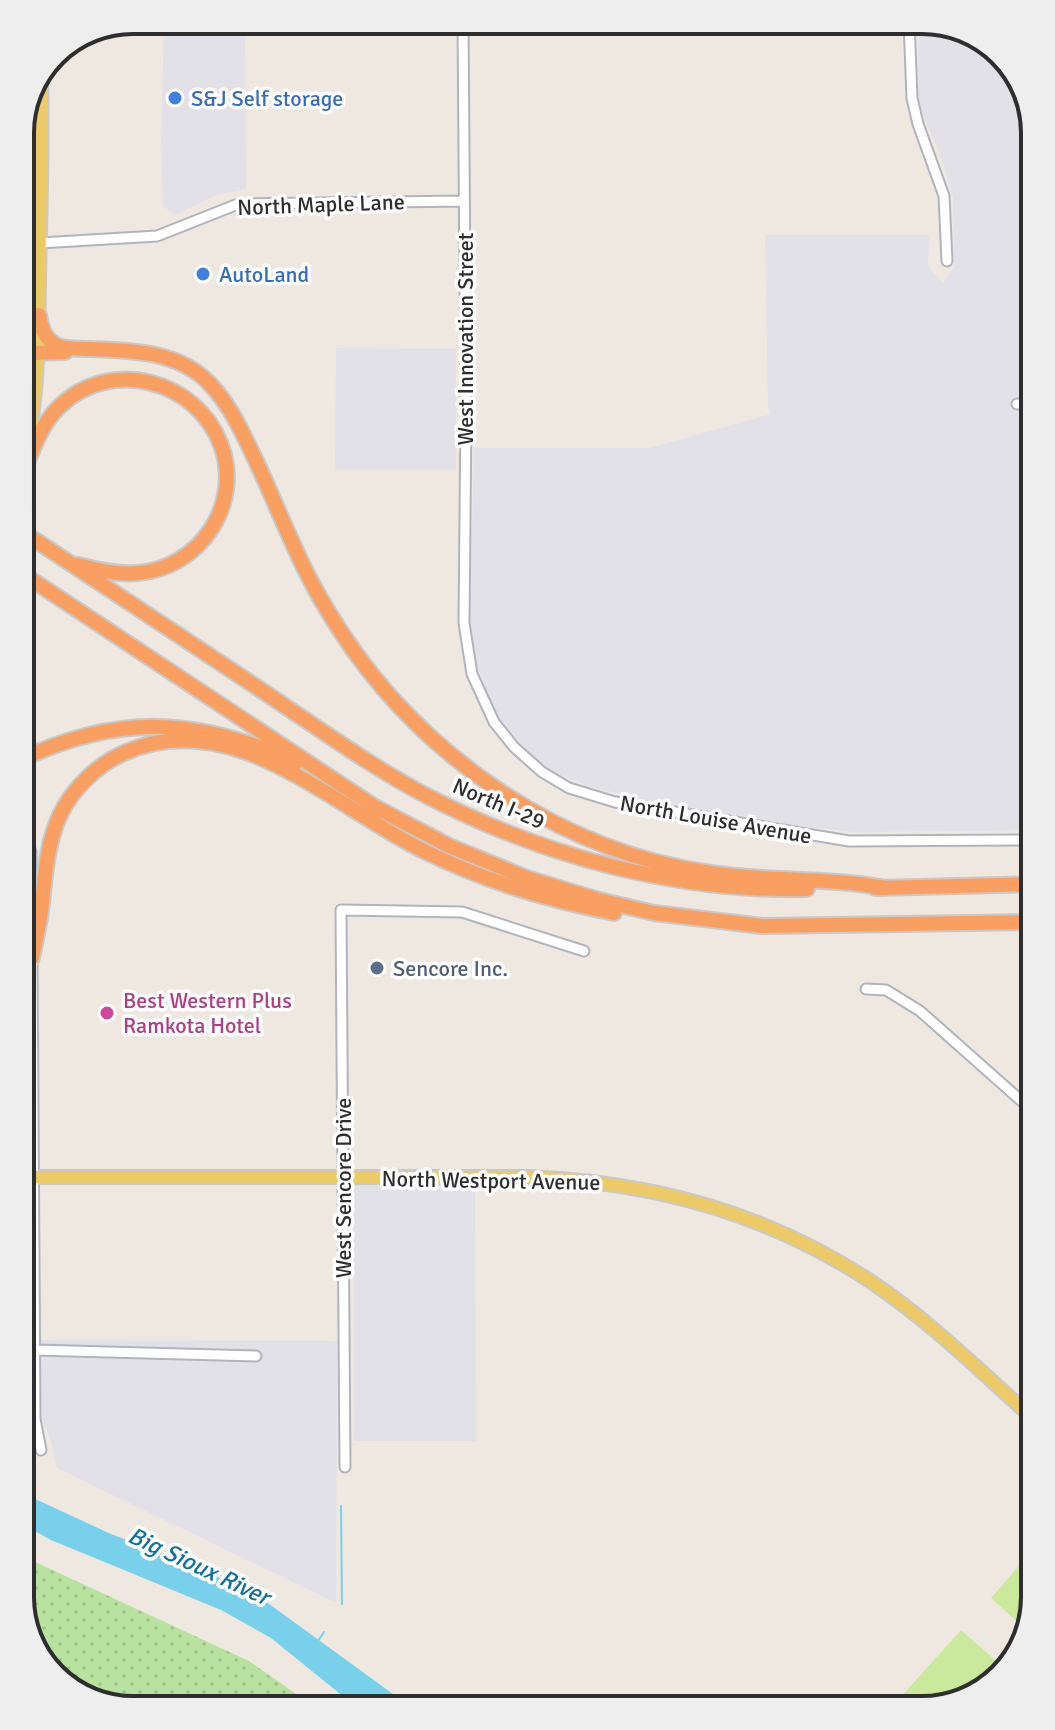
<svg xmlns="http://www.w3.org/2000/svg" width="1055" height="1730" font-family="Signika,sans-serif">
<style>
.industrial{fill:#e3e1e8}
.grass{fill:url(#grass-dots)}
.pitch{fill:#cbe99d}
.water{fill:#79d0eb}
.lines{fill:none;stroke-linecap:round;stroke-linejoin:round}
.stream{stroke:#79d0eb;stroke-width:2}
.minor-casing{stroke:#b1b4bd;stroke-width:13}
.major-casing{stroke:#c9c9c9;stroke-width:16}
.highway-casing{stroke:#c9c9c9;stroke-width:18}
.minor{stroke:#fff;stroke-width:9}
.major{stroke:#edca68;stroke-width:12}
.highway{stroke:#f99f62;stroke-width:14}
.shop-dot{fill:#3f7fe0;stroke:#fff;stroke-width:3}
.service-dot{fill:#5c6f8a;stroke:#fff;stroke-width:3}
.hotel-dot{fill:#d1479c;stroke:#fff;stroke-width:3}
.labels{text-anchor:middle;stroke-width:7;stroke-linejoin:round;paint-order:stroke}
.shop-label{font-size:22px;fill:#366cbe;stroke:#fff;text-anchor:start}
.street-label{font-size:22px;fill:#2e2e2e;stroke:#fff}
.service-label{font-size:22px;fill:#4e5e75;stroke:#fff;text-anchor:start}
.hotel-label{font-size:22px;fill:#b23c85;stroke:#fff;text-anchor:start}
.water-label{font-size:24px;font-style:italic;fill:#13719d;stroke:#fff}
.rim{fill:none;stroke:#2e2e2e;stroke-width:4}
</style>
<defs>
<pattern id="grass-dots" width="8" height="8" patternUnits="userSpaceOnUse" patternTransform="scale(2)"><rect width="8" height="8" fill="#b9e2a0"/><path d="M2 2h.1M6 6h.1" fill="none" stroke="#9fc28a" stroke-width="1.8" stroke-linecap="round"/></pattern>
</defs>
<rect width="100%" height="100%" fill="#eee8e1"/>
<path class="industrial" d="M245 24 246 189 216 195 175 215 163 206 161 141 164 25Z
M919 28H953L985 39 1023 82 1035 133V830L855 832 796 826 641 799 588 786 548 770 523 749 493 709 474 656 470 608 474 448H650L771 414 768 407 765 235H929L928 266 943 283 954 267 953 198 943 162 918 102Z
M336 348 456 349V470H335Z
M475 1183 476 1441H354L353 1184Z
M40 1340 337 1341 336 1603 57 1468 50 1437 42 1420Z"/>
<path class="grass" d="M20 1555 249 1661 319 1710H126L70 1691 32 1648 20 1597Z"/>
<path class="pitch" d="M1035 1548V1598L1025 1629 991 1598Z
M961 1630 1005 1669 973 1698 922 1710H889Z"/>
<path class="water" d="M20 1492 111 1534 194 1565 265 1601 415 1710H360L271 1638 221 1610 51 1540 20 1523Z"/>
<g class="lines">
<path class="stream" d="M341 1506 342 1604
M318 1641 324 1632"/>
<g class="minor-casing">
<path id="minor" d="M463 20 466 412 464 623 472 674 494 722 514 747 542 772 569 788 615 802 849 841 1035 840
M909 20 912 98 918 124 944 196 947 261
M40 243 157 236 238 204 464 201
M1017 404H1035
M20 814 31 852 32 936
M20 930 37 932
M32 954 35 1419 41 1450
M866 989 886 990 920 1011 1035 1113
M34 1350 256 1356
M345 1467 341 910 462 912 584 951"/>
</g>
<g class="major-casing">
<path id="major" d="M20 287V179
M20 343V325
M25 457C38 399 38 342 39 282 40 215 43 148 41 81
M20 1177H529C652 1182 770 1214 873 1283 931 1322 982 1373 1035 1420"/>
</g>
<g class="highway-casing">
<path id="highway" d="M39 315C41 327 44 338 56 345 66 350 80 348 92 349 134 351 179 351 210 384 231 406 243 434 256 461 279 510 298 562 326 608 407 746 551 850 711 873 769 882 827 877 885 888
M20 370 22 362 31 353 65 352
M20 481C31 454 39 426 60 406 111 357 197 380 221 445 243 504 200 568 138 573 118 575 97 570 78 565
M20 530C100 583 179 636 258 688 314 725 368 765 427 796 543 856 675 892 807 889
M20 572 375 807 449 846 527 878 599 900 654 913 762 926 1035 922
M20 760C120 713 197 718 297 762
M875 888 1035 884
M32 958C35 942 39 927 41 911 45 879 46 845 60 815 73 788 97 765 124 753 232 704 334 807 424 851 487 882 545 899 614 913"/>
</g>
<use href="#minor" class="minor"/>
<use href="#major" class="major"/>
<use href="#highway" class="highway"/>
</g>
<g class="shop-dot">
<circle cx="175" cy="98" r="8"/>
<circle cx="203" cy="274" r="8"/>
</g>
<circle class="service-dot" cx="377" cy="968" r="8"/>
<circle class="hotel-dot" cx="107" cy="1013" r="8"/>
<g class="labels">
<g class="shop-label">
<text x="191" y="106">S&amp;J Self storage</text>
<text x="219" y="282">AutoLand</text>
</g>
<g class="street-label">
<text transform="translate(321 204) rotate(-2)" y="8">North Maple Lane</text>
<text transform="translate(465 339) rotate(-90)" y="8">West Innovation Street</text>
<text transform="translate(499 803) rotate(23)" y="8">North I-29</text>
<text transform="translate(716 819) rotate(10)" y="8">North Louise Avenue</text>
<text transform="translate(491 1180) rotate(1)" y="8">North Westport Avenue</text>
<text transform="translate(343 1188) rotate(-90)" y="8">West Sencore Drive</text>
</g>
<g class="service-label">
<text x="393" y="976">Sencore Inc.</text>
</g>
<g class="hotel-label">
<text x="123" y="1008">Best Western Plus<tspan x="123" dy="25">Ramkota Hotel</tspan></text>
</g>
<g class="water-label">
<text transform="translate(199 1566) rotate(25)" y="8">Big Sioux River</text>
</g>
</g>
<path d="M0 0H1055V1730H0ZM133 34H922A99 99 0 0 1 1021 133V1597A99 99 0 0 1 922 1696H133A99 99 0 0 1 34 1597V133A99 99 0 0 1 133 34Z" fill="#eee" fill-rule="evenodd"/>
<path class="rim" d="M133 34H922A99 99 0 0 1 1021 133V1597A99 99 0 0 1 922 1696H133A99 99 0 0 1 34 1597V133A99 99 0 0 1 133 34Z"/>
</svg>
